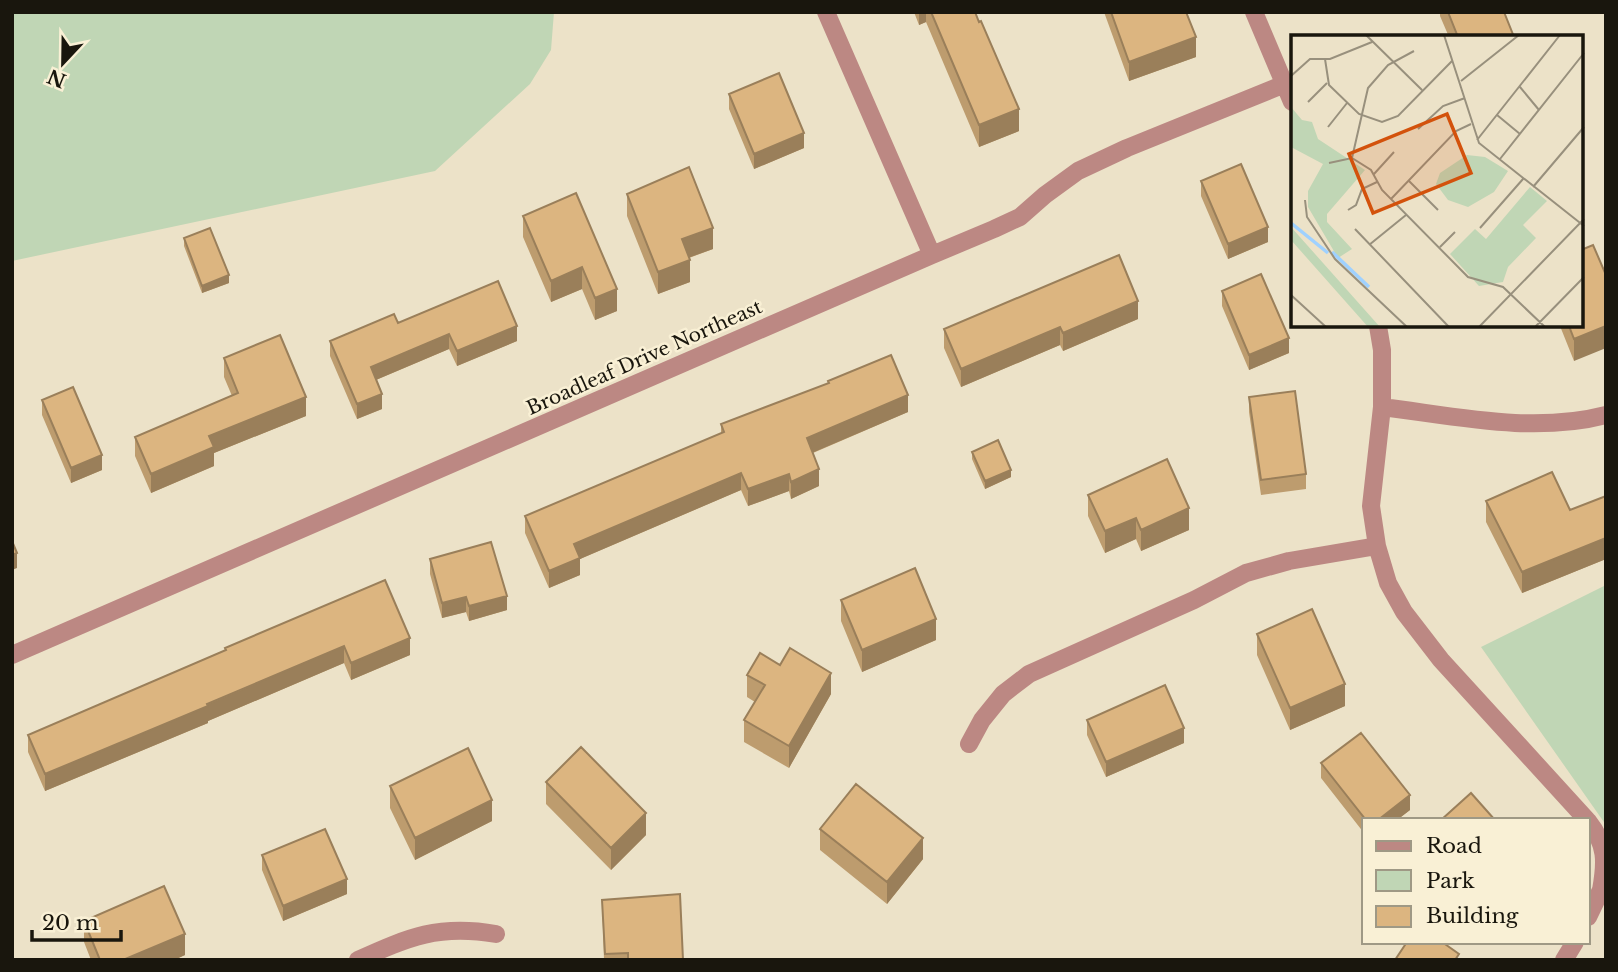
<svg xmlns="http://www.w3.org/2000/svg" width="1618" height="972" font-family="'Libre Baskerville',serif">
<style>
.green{fill:#c0d6b5}
.lines{fill:none;stroke-linecap:round;stroke-linejoin:round}
.street{stroke:#bc8883;stroke-width:18}
.wall{fill:#bd9c6e}
.shaded-wall{fill:#9a7f5a}
.building{fill:#dcb580;stroke:#9a7f5a;stroke-width:2}
.labels{text-anchor:middle;stroke-width:5;stroke-linejoin:round;paint-order:stroke}
.street-label{font-size:19px;fill:#19160d;stroke:#f9f0d5}
.inset-river{fill:none;stroke:#9fd1ff;stroke-width:3.5}
.inset-road{fill:none;stroke:#98907d;stroke-width:2}
.view{fill:#d3520c;fill-opacity:0.15;stroke:#d3520c;stroke-width:3.5}
.inset-edge{fill:none;stroke:#19160d;stroke-width:3.5}
</style>
<rect width="100%" height="100%" fill="#ece2c8"/>
<path class="green" d="M12 12H554L551 50 530 84 435 171 12 261Z
M1606 585V825L1481 647Z"/>
<g class="lines">
<path class="street" d="M826 12 932 255
M1254 12 1292 102
M1378 326 1382 350V407L1371 506 1377 546 1388 583 1404 612 1441 660 1587 820
M1382 407C1455 416 1533 434 1606 415
M12 655 932 255 994 229 1020 217 1045 195 1078 171 1127 148 1285 84
M969 744 982 720 1003 694 1029 674 1194 600 1246 573 1289 561 1377 546
M1588 821C1607 845 1606 862 1601 890L1606 892
M1588 917 1601 890
M358 960C409 937 439 924 496 934
M1564 960 1575 942"/>
</g>
<path class="wall" d="M914 12H975L1019 131 979 147 926 22 919 25Z
M1104 12H1186L1196 57 1129 81Z
M1440 12H1504L1514 37H1449L1440 16Z
M729 94 804 148 754 169 729 109Z
M1201 181 1268 242 1228 259 1201 196Z
M576 193 617 311 595 320 582 289 551 302 523 237V216Z
M627 194 713 249 689 258 690 282 658 294 627 216Z
M184 238 229 283 202 293 184 246Z
M1222 291 1289 353 1249 370 1222 306Z
M1138 319 1063 351 1060 345 961 387 944 348V329Z
M398 323 517 341 457 366 449 349 376 380 382 409 357 419 330 356V341Z
M1560 326H1581L1574 361Z
M224 358 306 416 214 453V466L151 493 135 456V437L232 396 224 377Z
M828 381 908 412 813 453 819 486 791 499 789 491 748 506 741 490 580 559V575L549 588 525 533V516L721 434V424L828 384Z
M1249 397 1306 474V489L1261 495 1249 412Z
M42 400 102 470 71 483 42 415Z
M972 452 1011 477 985 489 972 459Z
M1088 495 1189 530 1141 551 1136 539 1105 553 1088 516Z
M1606 496V559L1522 593 1486 522V501L1570 510Z
M430 559 507 610 469 621 466 612 442 618 430 574Z
M385 580 410 655 351 680 344 663 208 721V723L45 791 28 752V735L225 650V648Z
M841 600 936 640 862 672 841 621Z
M1257 634 1345 706 1290 730 1257 655Z
M780 665 831 694 789 768 744 742V720L755 702 747 697V675Z
M1087 720 1184 743 1106 777 1087 735Z
M1321 763 1410 810 1397 820H1364V833L1321 778Z
M546 782 646 835 611 870 546 804Z
M390 786 492 821 415 860 390 808Z
M820 829 923 859 887 904 820 850Z
M262 855 347 894 283 921 262 870Z
M602 900 683 960H604Z
M84 921 185 955 174 960H91L84 942Z"/>
<path class="shaded-wall" d="M919 12H926V22L919 25Z
M1196 37V57L1129 81V62Z
M1019 109V131L979 147V125Z
M804 133V148L754 169V154Z
M1583 196V217L1581 218V197Z
M1268 227V242L1228 259V244Z
M713 228V249L682 260V239Z
M690 260V282L658 294V272Z
M582 267V289L551 302V281Z
M229 275V283L202 293V286Z
M617 289V311L595 320V298Z
M1138 301V319L1063 351V333Z
M517 326V341L457 366V351Z
M1606 326V348L1574 361V339Z
M1060 327V345L961 387V369Z
M449 334V349L371 382V367Z
M1289 338V353L1249 370V355Z
M382 394V409L357 419V404Z
M908 395V412L807 455V438Z
M306 397V416L214 453V466L151 493V474L209 436Z
M102 455V470L71 483V468Z
M819 469V486L791 499V482Z
M1011 470V477L985 489V481Z
M741 473V490L580 559V575L549 588V571L574 544Z
M789 474V491L748 506V489Z
M1189 508V530L1141 551V530Z
M1136 518V539L1105 553V531Z
M1606 538V559L1522 593V572Z
M17 553V568L12 570V555Z
M507 596V610L469 621V606Z
M466 597V612L442 618V603Z
M936 619V640L862 672V650Z
M410 638V655L351 680V663Z
M344 646V663L208 721V723L45 791V774Z
M831 673V694L789 768V746Z
M1345 684V706L1290 730V708Z
M1184 728V743L1106 777V762Z
M1410 795V810L1397 820H1378Z
M492 800V821L415 860V838Z
M646 813V835L611 870V848Z
M923 838V859L887 904V882Z
M347 879V894L283 921V906Z
M185 934V955L174 960H123Z"/>
<path class="building" d="M931 12H975L979 22 981 21 1019 109 979 125Z
M1111 12H1186L1196 37 1129 62Z
M1448 12H1504L1514 37H1458Z
M779 73 804 133 754 154 729 94Z
M1241 164 1268 227 1228 244 1201 181Z
M689 167 713 228 682 239 690 260 658 272 627 194Z
M576 193 617 289 595 298 582 267 551 281 523 216Z
M210 228 229 275 202 286 184 238Z
M1593 245 1606 275V326L1574 339 1569 326H1581V250Z
M1119 255 1138 301 1063 333 1060 327 961 369 944 329Z
M1261 274 1289 338 1249 355 1222 291Z
M498 281 517 326 457 351 449 334 371 367 382 394 357 404 330 341 394 314 398 323Z
M280 335 306 397 209 436 214 447 151 474 135 437 238 393 224 358Z
M891 355 908 395 807 438 819 469 791 482 789 474 748 489 741 473 574 544 580 558 549 571 525 516 724 432 721 424 829 383 828 381Z
M73 387 102 455 71 468 42 400Z
M1295 391 1306 474 1261 480 1249 397Z
M998 440 1011 470 985 481 972 452Z
M1167 459 1189 508 1141 530 1136 518 1105 531 1088 495Z
M1552 472 1570 510 1606 496V538L1522 572 1486 501Z
M12 541 17 553 12 555Z
M491 542 507 596 469 606 466 597 442 603 430 559Z
M915 568 936 619 862 650 841 600Z
M385 580 410 638 351 663 344 646 207 704 208 706 45 774 28 735 226 650 225 648Z
M1312 609 1345 684 1290 708 1257 634Z
M790 648 831 673 789 746 744 720 765 685 747 675 760 653 780 665Z
M1165 685 1184 728 1106 762 1087 720Z
M1361 733 1410 795 1378 820H1366L1321 763Z
M581 747 646 813 611 848 546 782Z
M468 748 492 800 415 838 390 786Z
M856 784 923 838 887 882 820 829Z
M1471 793 1495 820H1441Z
M325 829 347 879 283 906 262 855Z
M164 886 185 934 123 960H100L84 921Z
M680 894 683 960H628V953L605 954 602 900Z
M1407 942H1442L1459 954 1455 960H1395Z"/>
<g class="labels">
<g class="street-label">
<text transform="translate(644 357) rotate(-24)" y="7">Broadleaf Drive Northeast</text>
</g>
</g>
<g transform="translate(1291 35)">
<rect width="292" height="292" fill="#ece2c8"/>
<path d="M0 72 11 85 21 87 27 104 74 135 36 179V187L61 214 47 223 17 172V156L32 129 0 112ZM176 120 194 122 217 136 203 157 177 172 157 165 145 149 149 138ZM239 152 256 166 232 190 245 203 217 232 212 247 188 251 159 219 184 194 195 204ZM0 192 89 292H77L70 284 0 205Z" fill="#c0d6b5"/>
<path class="inset-river" d="M0 188 37 218M41 217 78 252"/>
<path class="inset-road" d="M75 0 131 55M153 0 188 108 293 191M34 24 38 50 68 79 91 87 107 81 161 26M0 41 19 24H39L81 7M170 46 228 0M229 52 248 75M17 67 36 48M206 80 229 99M37 92 56 68M127 94 152 71 174 63M186 105 269 0M61 123 77 53 97 30 123 16M209 124 293 18M38 128 61 123 80 135 91 155 177 242 212 252 254 292M83 139 103 117M117 145 147 175M242 152 293 92M100 164 165 96 180 89M14 165 16 182 44 224 116 292M57 175 65 170 71 154 86 147M189 193 232 144M64 194 158 292M78 210 115 180M149 212 164 197M0 260 35 292M188 292 293 184M244 292 293 242"/>
<path class="view" d="M156 79 180 138 82 178 58 119Z"/>
<rect width="292" height="292" class="inset-edge"/>
</g>
<rect width="1618" height="972" fill="none" stroke="#19160d" stroke-width="28"/>
<rect x="1362" y="818" width="228" height="126" fill="#f9f0d5" stroke="#9f9985" stroke-width="2"/>
<rect x="1376" y="841" width="35" height="10" fill="#bc8883" stroke="#9f9985" stroke-width="2"/>
<text x="1426" y="853" font-size="21" fill="#19160d">Road</text>
<rect x="1376" y="870" width="35" height="21" fill="#c0d6b5" stroke="#9f9985" stroke-width="2"/>
<text x="1426" y="888" font-size="21" fill="#19160d">Park</text>
<rect x="1376" y="906" width="35" height="21" fill="#dcb580" stroke="#9f9985" stroke-width="2"/>
<text x="1426" y="923" font-size="21" fill="#19160d">Building</text>
<g transform="translate(63 63) rotate(202)" stroke="#f9f0d5" stroke-width="5" paint-order="stroke">
<path d="M0-5L12 26L0 18L-12 26Z" fill="#19160d"/>
<text y="-10" font-size="19" font-weight="bold" text-anchor="middle" fill="#19160d">N</text>
</g>
<path d="M32 930v10h89v-10" fill="none" stroke="#19160d" stroke-width="3.5"/>
<text x="42" y="930" font-size="21" fill="#19160d" stroke="#f9f0d5" stroke-width="5" paint-order="stroke">20 m</text>
</svg>
